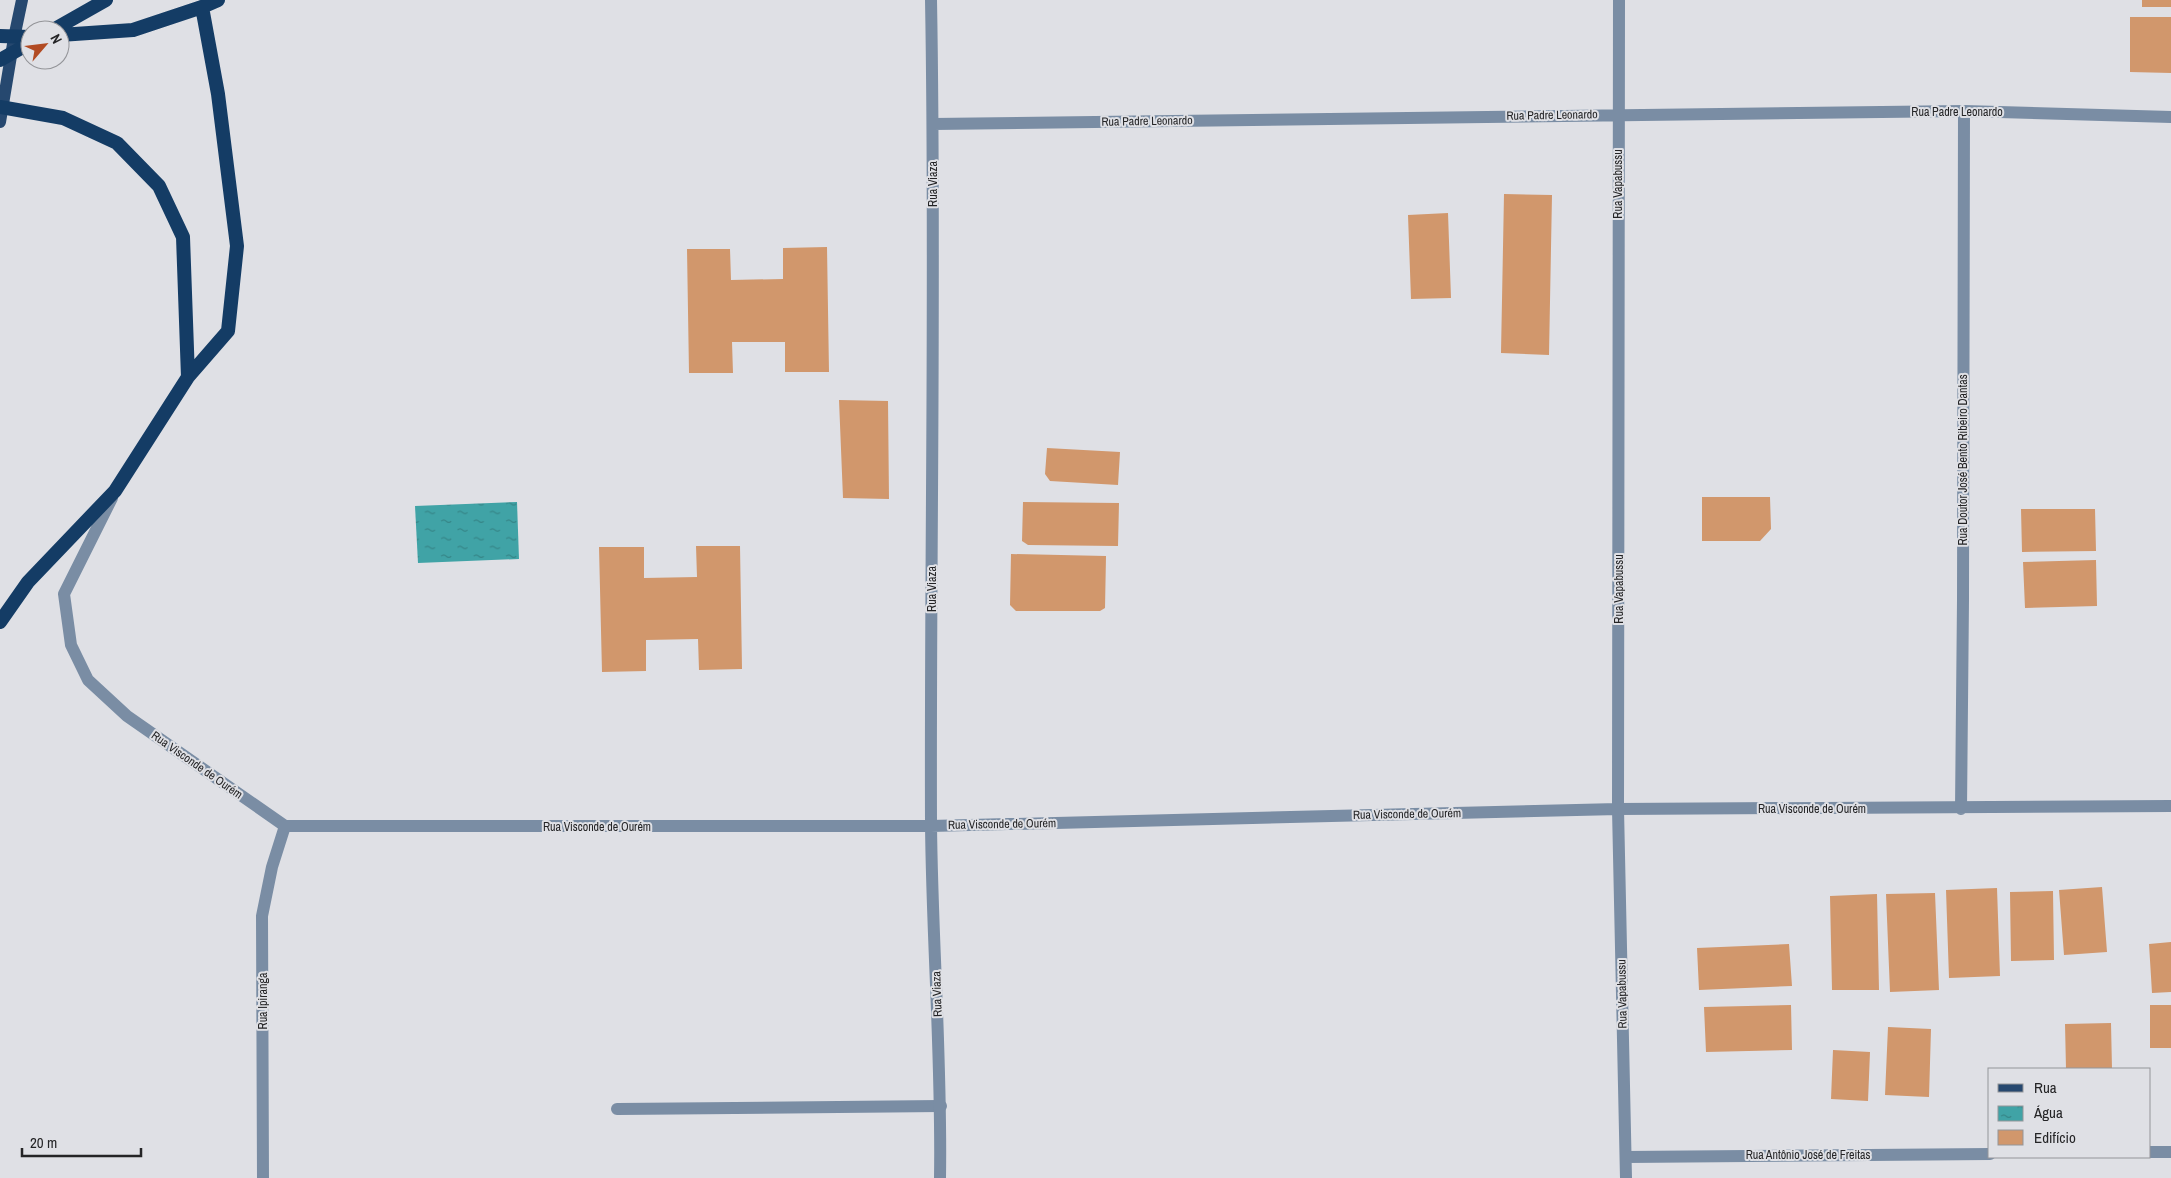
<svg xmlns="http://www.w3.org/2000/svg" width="2171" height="1178" font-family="'Archivo Narrow',sans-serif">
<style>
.water{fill:url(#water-ripples)}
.building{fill:#d1976c}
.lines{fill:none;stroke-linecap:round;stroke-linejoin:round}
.service{stroke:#7a8da4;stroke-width:12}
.minor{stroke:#7a8da4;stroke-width:12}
.primary{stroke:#26486f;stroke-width:12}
.trunk{stroke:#143c65;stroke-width:14}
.trunk-bridge{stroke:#143c65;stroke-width:14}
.labels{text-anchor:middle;stroke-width:4;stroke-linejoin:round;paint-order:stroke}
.street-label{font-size:12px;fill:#242426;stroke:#dfe0e5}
</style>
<defs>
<pattern id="water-ripples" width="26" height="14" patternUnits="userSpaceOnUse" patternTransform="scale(1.25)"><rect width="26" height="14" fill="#40a3a6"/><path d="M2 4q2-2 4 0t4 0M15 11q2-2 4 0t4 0" fill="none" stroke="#358587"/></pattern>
</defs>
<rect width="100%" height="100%" fill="#dfe0e5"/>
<path class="water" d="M517 502 519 559 418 563 415 506Z"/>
<path class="building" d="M2142 0H2171V7H2142Z
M2130 17H2171V73L2130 72Z
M1504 194 1552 195 1549 355 1501 353Z
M1448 213 1451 298 1411 299 1408 215Z
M827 247 829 372H785V342H732L733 373H689L687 249H730L731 280 783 279V248Z
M839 400 888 401 889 499 843 498Z
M1047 448 1120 452 1118 485 1050 481 1045 474Z
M1702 497H1770L1771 529 1760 541H1702Z
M1023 502 1119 503 1118 546 1028 545 1022 541Z
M2021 509H2095L2096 551 2022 552Z
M696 546H740L742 669 699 670 698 639 646 640V671L602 672 599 547H644V578L697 577Z
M1011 554 1106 556 1105 608 1100 611H1016L1010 605Z
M2096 560 2097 606 2025 608 2023 562Z
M2102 887 2107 952 2064 955 2059 890Z
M1997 888 2000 976 1949 978 1946 890Z
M2053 891 2054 960 2011 961 2010 892Z
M1935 893 1939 990 1890 992 1886 894Z
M1877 894 1879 990H1832L1830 896Z
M2171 942V992L2152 993 2149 944Z
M1789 944 1792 986 1699 990 1697 948Z
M1791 1005 1792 1050 1706 1052 1704 1007Z
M2150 1005H2171V1048H2150Z
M2111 1023 2112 1069H2066L2065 1024Z
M1888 1027 1931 1029 1929 1097 1885 1095Z
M1833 1050 1870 1052 1868 1101 1831 1099Z"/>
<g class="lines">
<path class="service" d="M617 1109 941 1106"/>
<path class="minor" d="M931 0C936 274 930 549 931 823 932 941 942 1059 940 1178
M1619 0 1618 809 1626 1178
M933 124 1964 111 2171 117
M112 498 64 594 71 645 88 680 127 716 285 826H931L1618 809 2171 806
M1961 809 1963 600 1964 111
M2150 1152H2171
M1626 1157 1990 1154
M263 1178 262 916 272 867 285 826"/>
<path class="primary" d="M0 122 14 38 22 0"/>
<path class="trunk" d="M53 30 106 0
M60 35 133 30 202 7 218 0
M0 36 30 37
M0 107 63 118 117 143 159 186 183 237 188 377
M0 622 28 582 115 491 188 377 228 331 237 246 218 94 202 7"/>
<path class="trunk-bridge" d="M0 60 30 43"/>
</g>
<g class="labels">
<g class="street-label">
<text x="1957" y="116">Rua Padre Leonardo</text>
<text transform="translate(1552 115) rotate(-1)" y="4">Rua Padre Leonardo</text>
<text transform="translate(1147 121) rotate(-1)" y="4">Rua Padre Leonardo</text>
<text transform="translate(933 184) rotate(-90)" y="4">Rua Viaza</text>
<text transform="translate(1618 184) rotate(-90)" y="4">Rua Vapabussu</text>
<text transform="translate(1963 460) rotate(-90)" y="4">Rua Doutor José Bento Ribeiro Dantas</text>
<text transform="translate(932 589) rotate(-90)" y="4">Rua Viaza</text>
<text transform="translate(1619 589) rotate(-90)" y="4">Rua Vapabussu</text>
<text transform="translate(197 765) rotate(35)" y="4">Rua Visconde de Ourém</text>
<text x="1812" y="813">Rua Visconde de Ourém</text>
<text transform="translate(1407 814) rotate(-1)" y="4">Rua Visconde de Ourém</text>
<text transform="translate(1002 824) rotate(-1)" y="4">Rua Visconde de Ourém</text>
<text x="597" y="831">Rua Visconde de Ourém</text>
<text transform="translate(937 994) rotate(-92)" y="4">Rua Viaza</text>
<text transform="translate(1622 994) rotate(-91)" y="4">Rua Vapabussu</text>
<text transform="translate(263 1001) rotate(-90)" y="4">Rua Ipiranga</text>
<text x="1808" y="1159">Rua Antônio José de Freitas</text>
</g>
</g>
<rect x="1988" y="1068" width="162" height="90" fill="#dfe0e5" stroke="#949599"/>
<rect x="1998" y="1084" width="25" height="8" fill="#26486f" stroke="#949599"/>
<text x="2034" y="1093" font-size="15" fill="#242426">Rua</text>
<rect x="1998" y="1106" width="25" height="15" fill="url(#water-ripples)" stroke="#949599"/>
<text x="2034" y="1118" font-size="15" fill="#242426">Água</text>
<rect x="1998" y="1130" width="25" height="15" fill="#d1976c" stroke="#949599"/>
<text x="2034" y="1143" font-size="15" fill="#242426">Edifício</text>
<g transform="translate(45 45) rotate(62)"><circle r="24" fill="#dfe0e5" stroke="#949599"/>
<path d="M0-4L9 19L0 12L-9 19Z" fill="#b24b23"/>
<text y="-8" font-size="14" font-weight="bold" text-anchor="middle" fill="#242426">N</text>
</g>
<path d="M22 1148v8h119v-8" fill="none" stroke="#242426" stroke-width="2.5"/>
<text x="30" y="1148" font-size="15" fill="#242426" stroke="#dfe0e5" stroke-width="4" paint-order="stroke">20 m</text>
</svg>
